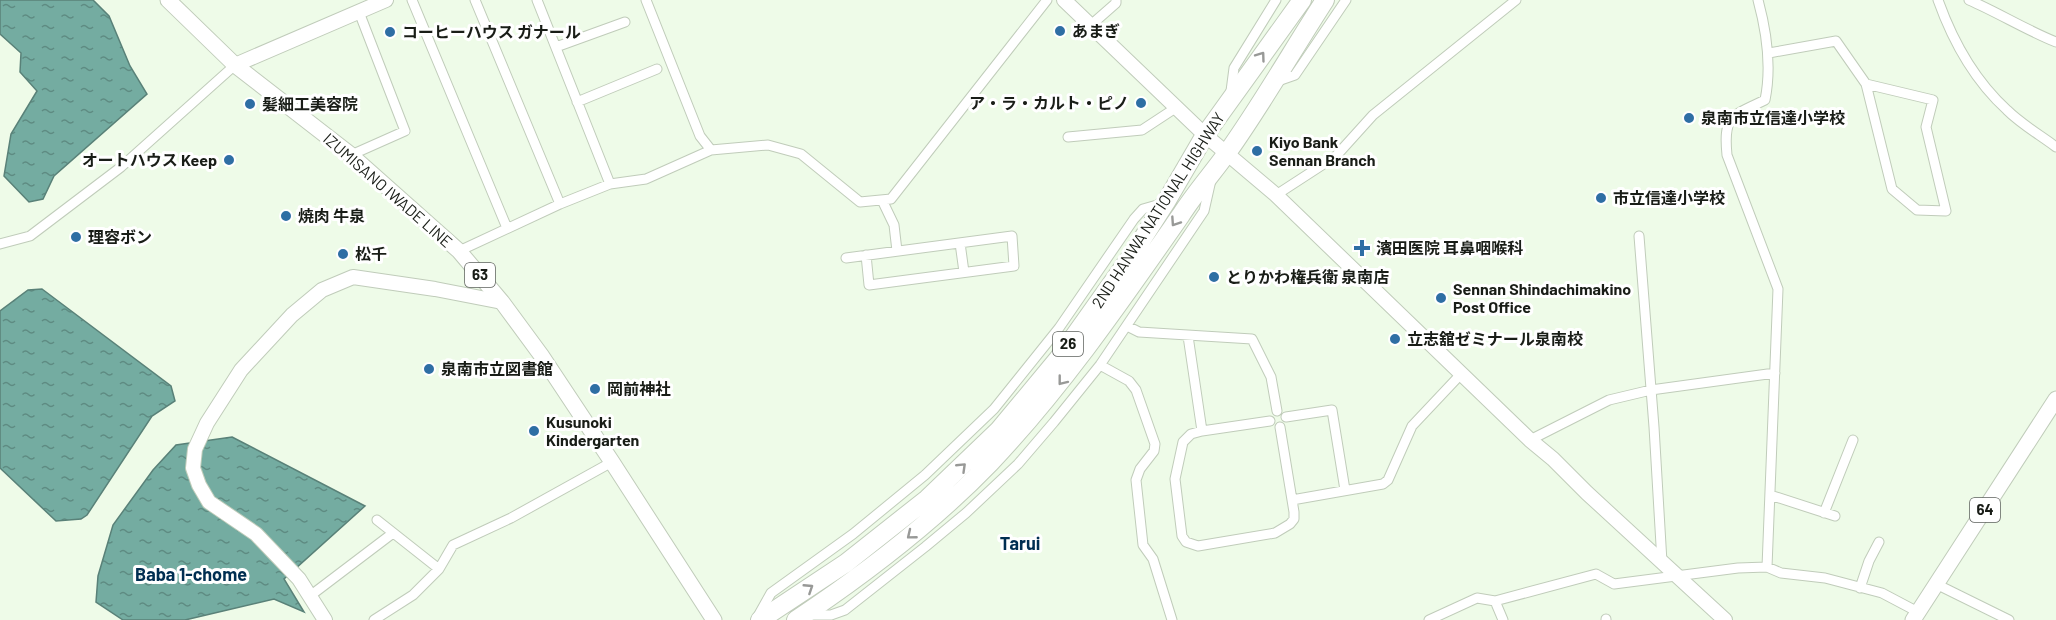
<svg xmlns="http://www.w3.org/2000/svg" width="2056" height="620" font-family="Barlow,'Noto Sans JP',sans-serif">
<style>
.water{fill:url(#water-ripples);stroke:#598178;stroke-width:1.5}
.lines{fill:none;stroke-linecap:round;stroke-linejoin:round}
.street-casing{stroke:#c0ccba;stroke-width:11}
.secondary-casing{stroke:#c0ccba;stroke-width:16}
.primary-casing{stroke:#c0ccba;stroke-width:17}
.highway-casing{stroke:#c0ccba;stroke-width:20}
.street{stroke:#fff;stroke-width:9}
.secondary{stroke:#fff;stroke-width:14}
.primary{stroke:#fff;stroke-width:15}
.highway{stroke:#fff;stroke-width:18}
.oneway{stroke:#989997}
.poi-dot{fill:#2e6ea4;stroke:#fff;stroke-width:2}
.labels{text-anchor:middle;stroke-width:6;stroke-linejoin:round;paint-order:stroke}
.shield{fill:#fff;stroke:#5e615d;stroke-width:1.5}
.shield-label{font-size:15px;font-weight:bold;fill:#191d17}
.poi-label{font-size:16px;font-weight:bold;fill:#191d17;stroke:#fff;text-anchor:start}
.street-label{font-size:16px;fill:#191d17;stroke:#fff}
.neighbourhood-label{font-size:18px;font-weight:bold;fill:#002e51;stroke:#fff}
</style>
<defs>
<pattern id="water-ripples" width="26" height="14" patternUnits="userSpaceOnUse" patternTransform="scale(1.5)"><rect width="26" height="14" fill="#74aca1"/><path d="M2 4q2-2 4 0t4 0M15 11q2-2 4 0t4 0" fill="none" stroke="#5e8b82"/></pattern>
</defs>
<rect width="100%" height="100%" fill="#eefbe8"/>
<path class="water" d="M0 0H93L109 16 130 66 147 94 54 176 43 199 29 202 4 176 11 134 37 91 20 72 21 53 0 34Z
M42 289 171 386 175 401 152 416 87 515 81 519 56 521 0 468V311L28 290Z
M232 437 365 506 284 579 304 612 274 599 185 620H123L96 602 98 576 113 525 153 470 176 445Z"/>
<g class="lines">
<g class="street-casing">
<path id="street" d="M412 0 507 228
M475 0 560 204
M537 0 610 184
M646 0 700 136 711 150
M1758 0C1767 33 1772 66 1765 100 1732 116 1723 115 1727 155L1778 289 1767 567
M1938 0C1953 42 1974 80 2007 110 2021 124 2040 135 2056 147
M1969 0C1999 13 2026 30 2056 42
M1091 25 1116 3V0
M556 47 625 22
M1769 53 1836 41 1866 84 1892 189 1917 210 1946 211 1926 127 1933 100 1866 84
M1275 82 1295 75 1346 0
M1231 91 1234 68 1276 0
M577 102 657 69
M1068 137 1142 130 1177 107
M351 155 405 131 359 12
M1276 195 1336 156 1373 115 1516 0
M882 200 894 225 897 251
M1639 236 1654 427 1662 562
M960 243 964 272
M0 244 30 236 121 167 235 65
M459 251 560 204 610 184 646 179 711 150 768 145 801 154 860 202 891 199 1047 0
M846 258 1012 236 1014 266 869 285 866 255
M1127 326 1139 332 1252 339 1271 377 1277 411
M1188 336 1202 431
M1100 365 1129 381 1136 390 1155 444 1154 451 1140 469 1136 480 1143 545 1153 559 1172 620
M1286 417 1332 410 1345 490
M1270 421 1202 431 1191 434 1183 442 1175 479 1182 536 1186 542 1198 546 1275 533 1290 524 1294 519V512L1280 427
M1530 440 1609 400 1651 390 1775 373
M1770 495 1835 516
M1292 500 1383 484 1388 480 1412 426 1461 374
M1824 513 1853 440
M377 520 439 569
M1936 584 2009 620
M1860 588 1869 561 1879 542
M310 596 393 533
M1495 601 1596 574 1614 584 1738 568 1767 567 1781 573 1825 578 1882 593 1918 612
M809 615H831L845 610 925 547 966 513 1018 464 1054 422 1100 365 1204 211 1211 180
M757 618 771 593 853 534 925 475 994 409 1059 328 1134 219 1143 209 1164 203
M374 620 413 595 439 569 453 545 511 518 612 462
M1429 620 1477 598 1495 601 1503 620
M1606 620V619"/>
</g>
<g class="secondary-casing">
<path id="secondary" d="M1064 0 1205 135 1276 195 1530 440 1553 459 1587 493 1725 620
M235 65 386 0
M325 620 299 579 256 534 209 502 199 485 193 468 195 449 207 423 241 370 292 315 322 290 353 277 435 289 502 302"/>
</g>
<g class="primary-casing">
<path id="primary" d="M168 0 235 65 351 155 459 251 502 302 541 355 612 462 714 620
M1913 620 2056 399"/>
</g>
<g class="highway-casing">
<path id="highway" d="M760 620 846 563 927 499 999 430 1058 359 1132 255 1166 202 1205 135 1302 0
M796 620C865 574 932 523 990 463 1062 387 1121 301 1181 215 1195 193 1212 174 1227 153 1262 104 1292 51 1325 0"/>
</g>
<use href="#street" class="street"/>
<use href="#secondary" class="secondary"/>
<use href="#primary" class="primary"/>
<use href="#highway" class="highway"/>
</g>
<defs><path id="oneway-chevron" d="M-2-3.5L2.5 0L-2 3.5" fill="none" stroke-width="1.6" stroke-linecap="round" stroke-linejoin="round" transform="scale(1.5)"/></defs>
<g class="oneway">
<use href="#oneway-chevron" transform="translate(1261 56) rotate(-54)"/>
<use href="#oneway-chevron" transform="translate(1175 222) rotate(124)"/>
<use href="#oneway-chevron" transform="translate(1062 381) rotate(128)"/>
<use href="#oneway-chevron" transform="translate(962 467) rotate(-44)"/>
<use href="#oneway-chevron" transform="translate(911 535) rotate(141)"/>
<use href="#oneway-chevron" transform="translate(809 588) rotate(-33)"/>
</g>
<g class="poi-dot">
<circle cx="1060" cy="31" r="6"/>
<circle cx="390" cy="32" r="6"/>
<circle cx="1141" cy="103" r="6"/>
<circle cx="250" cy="104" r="6"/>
<circle cx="1689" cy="118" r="6"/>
<circle cx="1257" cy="151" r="6"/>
<circle cx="229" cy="160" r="6"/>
<circle cx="1601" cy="198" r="6"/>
<circle cx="286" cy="216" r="6"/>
<circle cx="76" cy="237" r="6"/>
<path d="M1359 239h6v6h6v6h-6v6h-6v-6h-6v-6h6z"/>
<circle cx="343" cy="254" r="6"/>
<circle cx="1214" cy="277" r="6"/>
<circle cx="1441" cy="298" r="6"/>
<circle cx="1395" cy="339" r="6"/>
<circle cx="429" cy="369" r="6"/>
<circle cx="595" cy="389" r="6"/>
<circle cx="534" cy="431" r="6"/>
</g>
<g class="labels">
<g class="shield">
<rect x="465" y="263" width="30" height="24" rx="4.5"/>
<rect x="1053" y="332" width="30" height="24" rx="4.5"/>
<rect x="1970" y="498" width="30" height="24" rx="4.5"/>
</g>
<g class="shield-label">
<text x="480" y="280">63</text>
<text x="1068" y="349">26</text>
<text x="1985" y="515">64</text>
</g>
<g class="poi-label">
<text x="1072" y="37">あまぎ</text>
<text x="402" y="38">コーヒーハウス ガナール</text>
<text x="1129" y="109" text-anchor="end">ア・ラ・カルト・ピノ</text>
<text x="262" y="110">髪細工美容院</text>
<text x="1701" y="124">泉南市立信達小学校</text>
<text x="1269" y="148">Kiyo Bank<tspan x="1269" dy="18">Sennan Branch</tspan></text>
<text x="217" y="166" text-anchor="end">オートハウス Keep</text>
<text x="1613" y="204">市立信達小学校</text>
<text x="298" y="222">焼肉 牛泉</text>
<text x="88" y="243">理容ボン</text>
<text x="1376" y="254">濱田医院 耳鼻咽喉科</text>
<text x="355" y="260">松千</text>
<text x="1226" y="283">とりかわ権兵衛 泉南店</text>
<text x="1453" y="295">Sennan Shindachimakino<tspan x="1453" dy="18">Post Office</tspan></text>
<text x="1407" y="345">立志舘ゼミナール泉南校</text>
<text x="441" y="375">泉南市立図書館</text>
<text x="607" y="395">岡前神社</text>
<text x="546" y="428">Kusunoki<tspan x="546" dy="18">Kindergarten</tspan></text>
</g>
<g class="street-label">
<text transform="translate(388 190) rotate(41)" y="6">IZUMISANO IWADE LINE</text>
<text transform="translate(1158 210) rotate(-57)" y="6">2ND HANWA NATIONAL HIGHWAY</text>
</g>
<g class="neighbourhood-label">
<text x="1020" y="550">Tarui</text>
<text x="191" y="581">Baba 1-chome</text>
</g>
</g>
</svg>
